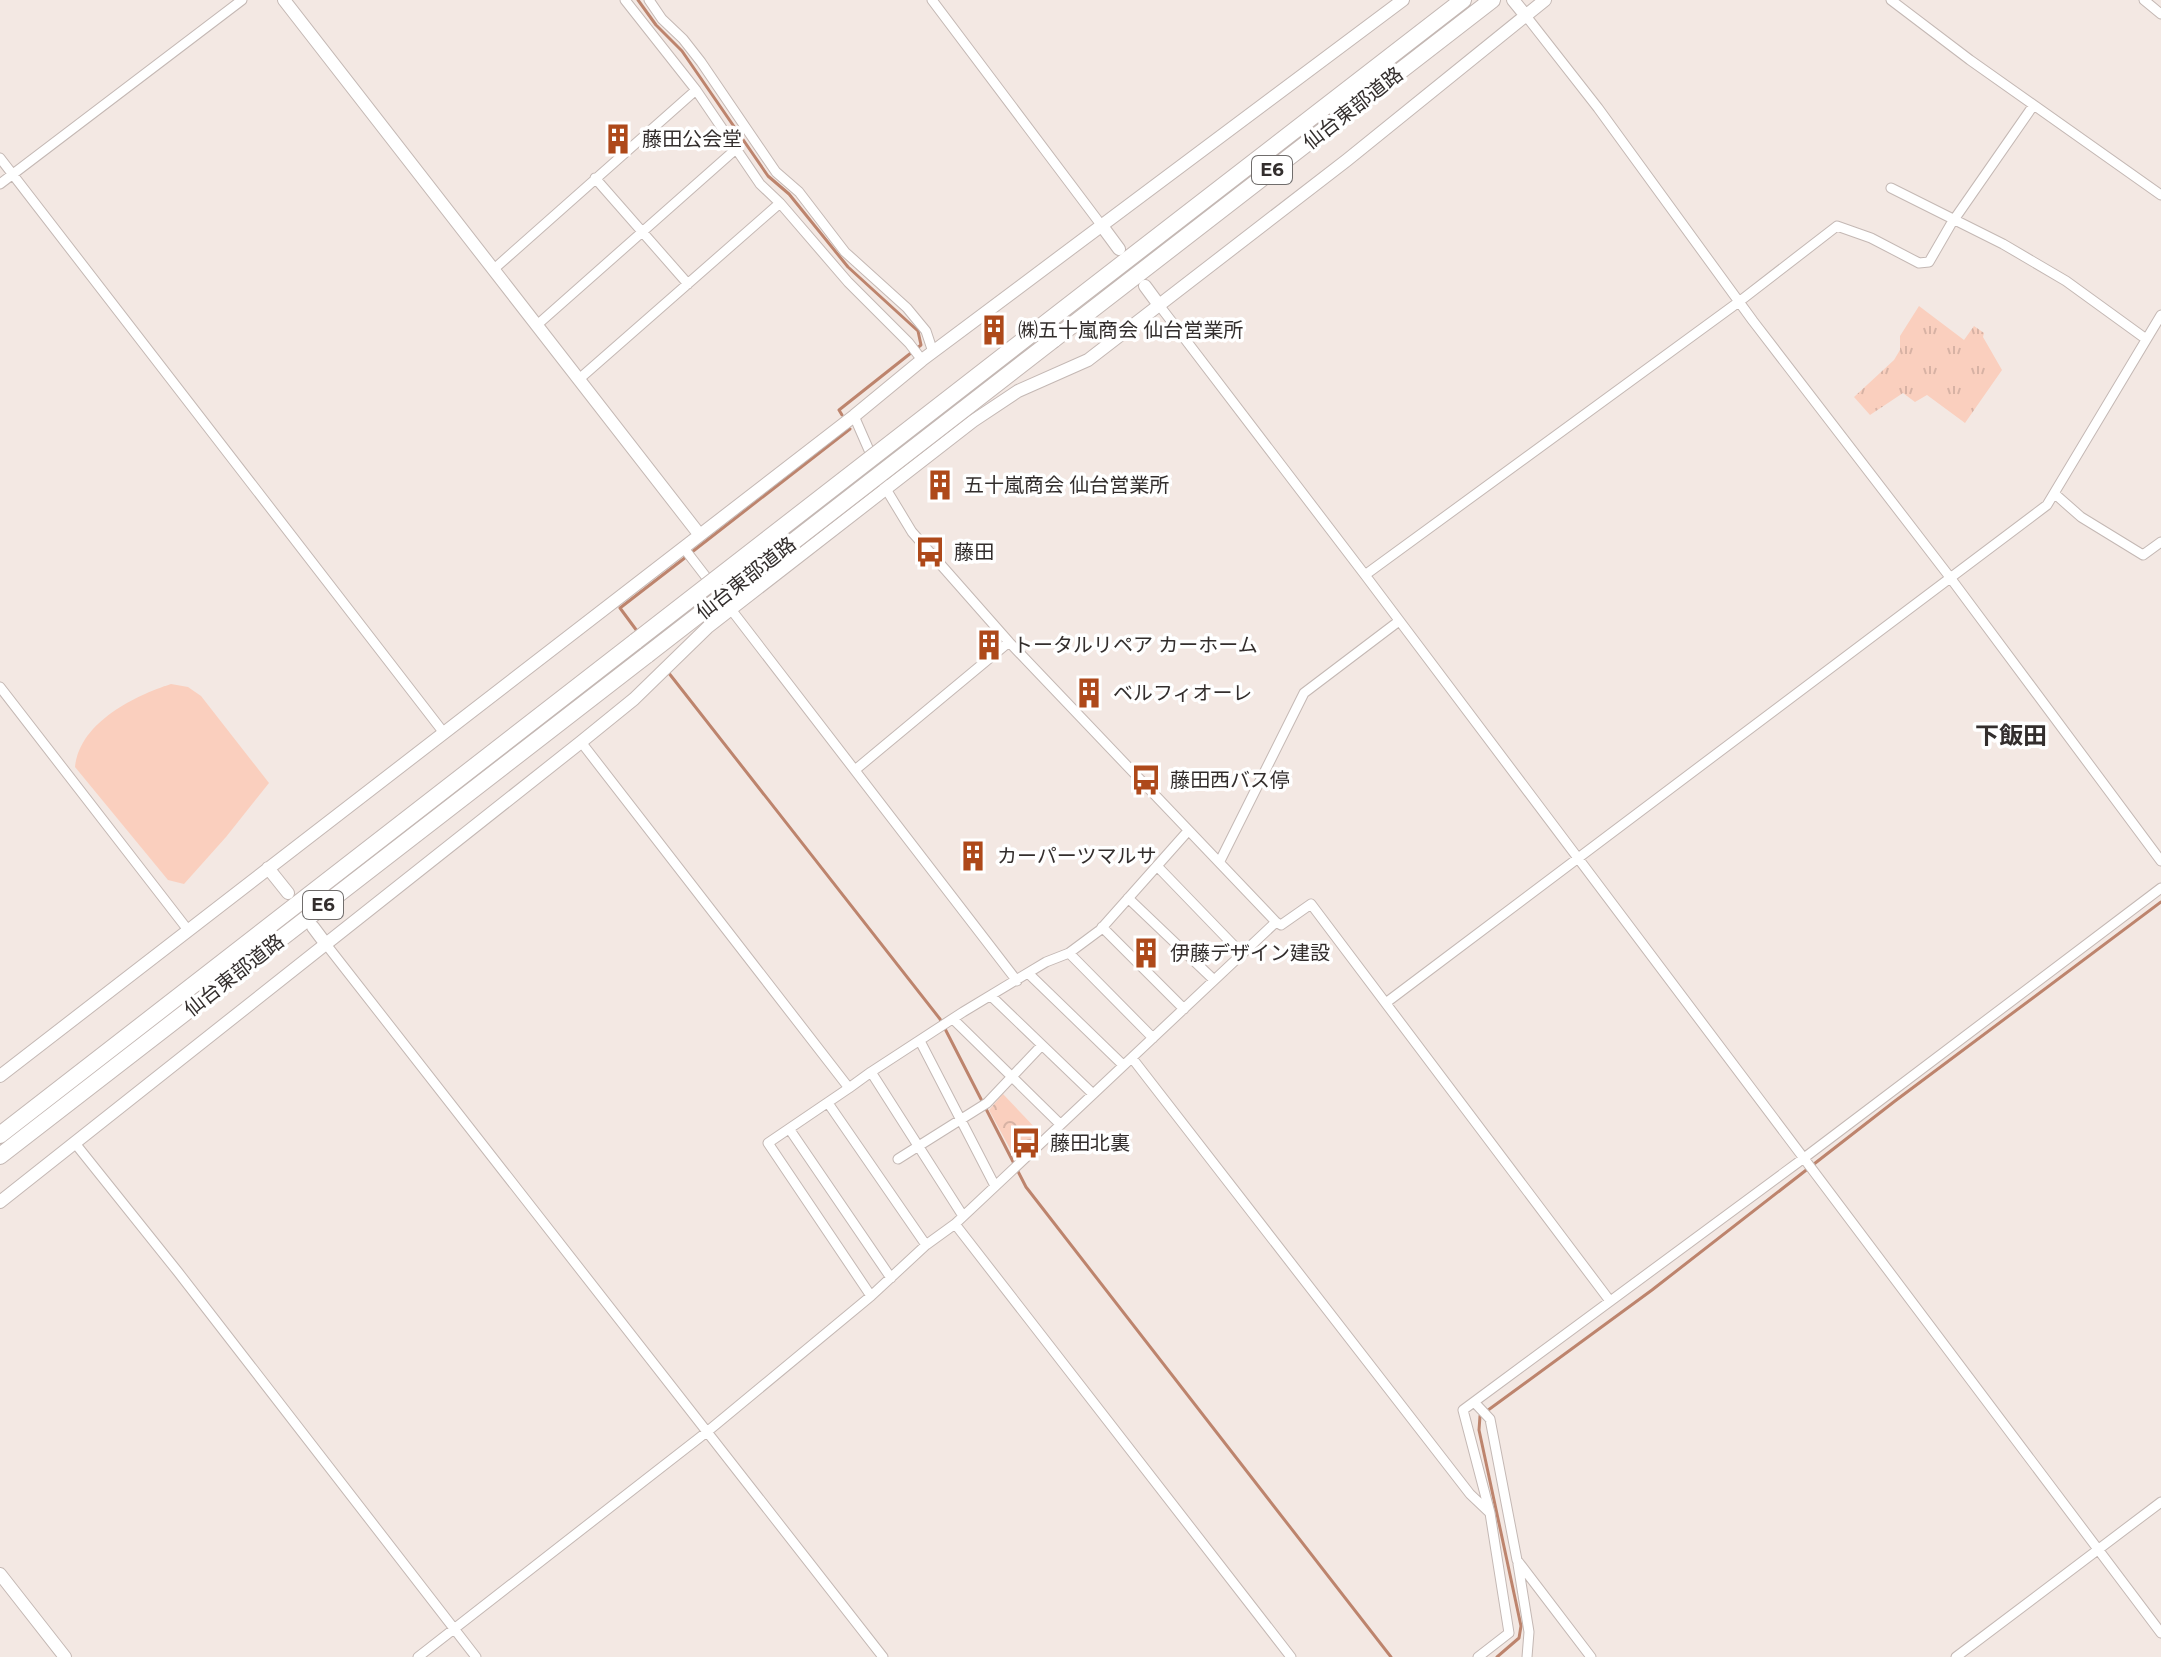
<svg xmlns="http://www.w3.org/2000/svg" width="2161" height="1657" font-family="Montserrat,'Noto Sans JP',sans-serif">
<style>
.grass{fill:url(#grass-tufts)}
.forest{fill:url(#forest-crowns)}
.pitch{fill:#facfbe}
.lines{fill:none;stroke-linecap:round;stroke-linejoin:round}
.stream{stroke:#bd846d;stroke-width:3}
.street-casing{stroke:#c4b8b4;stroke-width:11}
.secondary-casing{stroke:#c4b8b4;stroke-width:14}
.highway-casing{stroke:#c4b8b4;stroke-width:18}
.street{stroke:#fff;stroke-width:9}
.secondary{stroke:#fff;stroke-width:12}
.highway{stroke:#fff;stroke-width:16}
.highway-bridge-casing{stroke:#c4b8b4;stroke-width:18;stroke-linecap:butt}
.highway-bridge{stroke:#fff;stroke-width:16}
.labels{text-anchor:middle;stroke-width:7;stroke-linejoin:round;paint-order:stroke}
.shield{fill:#fff;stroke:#706d6c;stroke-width:2}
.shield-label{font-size:18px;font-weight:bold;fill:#332e2d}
.street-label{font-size:20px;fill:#332e2d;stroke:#fff}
.poi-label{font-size:20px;fill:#332e2d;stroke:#fff;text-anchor:start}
.quarter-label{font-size:24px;font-weight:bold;fill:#332e2d;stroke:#fff}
</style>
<defs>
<pattern id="grass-tufts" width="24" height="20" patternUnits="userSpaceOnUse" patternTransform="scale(2)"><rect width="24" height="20" fill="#facfbe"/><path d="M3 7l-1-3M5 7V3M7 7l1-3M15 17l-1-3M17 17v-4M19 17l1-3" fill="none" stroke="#d7b2a4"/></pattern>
<pattern id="forest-crowns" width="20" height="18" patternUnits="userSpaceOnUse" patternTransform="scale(2)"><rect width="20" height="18" fill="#facfbe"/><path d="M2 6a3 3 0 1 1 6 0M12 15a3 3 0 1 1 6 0" fill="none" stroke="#d7b2a4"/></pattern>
</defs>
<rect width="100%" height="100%" fill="#f3e8e3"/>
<path class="grass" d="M1919 306 1964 340 1974 326 1984 333 1983 337 2002 370 1965 423 1927 395 1915 402 1903 393 1870 415 1854 397 1894 360 1900 350V336Z"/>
<path class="forest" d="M1003 1094 1040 1133 1014 1156 989 1110Z"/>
<path class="pitch" d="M171 684 188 687 201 696 269 783 226 837 184 884 168 880 75 767C79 723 134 696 171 684Z"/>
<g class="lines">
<path class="stream" d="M638 0 656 25 682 51 768 176 789 194 848 267 918 331 921 345 839 410 842 415
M692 552 850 429
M637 631 620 608 686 557
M668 672 940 1019 1026 1187 1391 1657
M1497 1657 1519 1638 1521 1626 1479 1430 1480 1416 1652 1290 1895 1101 2161 902"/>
<g class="street-casing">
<path id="street" d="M625 0 696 90
M649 0 662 19 683 39 701 62 776 172 799 192 845 252 907 308 926 331 933 352
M932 0 1102 226
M1891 0 1970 60 2161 195
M2144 0 2161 14
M1526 16 1598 108 1753 321 1949 576 2161 861
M0 158 444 733
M595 178 688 284
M0 184 242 0
M1891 188 2003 244 2066 281 2146 339
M494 269 696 90 760 184 780 203 848 282 909 343 922 360
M1159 305 1365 575 2161 1633
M537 325 736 149
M578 380 780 203
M2055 494 2081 517 2143 555 2161 542
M683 547 1017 981
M1365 575 1740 301 1837 226 1871 238 1919 263 1929 262 1951 224 2033 106
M0 687 188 930
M581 742 849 1088 871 1072 963 1216
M855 770 1009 642
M1220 861 1304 693 1399 621
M1157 866 1242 954
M1128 898 1214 980
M1276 922 1281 925 1311 904 1610 1301
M1102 927 1184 1009
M325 943 883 1657
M1069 953 1153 1038
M1029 974 1123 1065
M991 996 1093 1094
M1387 1002 2047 505 2161 315
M953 1019 1060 1124
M920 1041 995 1186
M1132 1058 1470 1494 1490 1513 1509 1633 1478 1657
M871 1072 963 1012 1046 962 1069 953 1100 930 1188 831
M849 1088 768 1143 871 1296
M828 1103 926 1245
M790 1130 891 1278
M74 1142 178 1272 476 1657
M898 1159 987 1103 1042 1045
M955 1224 1291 1657
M1475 1403 1490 1419 1517 1560 1591 1657
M1490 1513 1463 1410 1804 1158 2161 888
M1518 1564 1529 1632 1527 1657
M418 1657 708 1431 871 1296 926 1245 955 1224 1276 922 1009 642 912 532 886 489 854 416
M1956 1657 2161 1502"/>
</g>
<g class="secondary-casing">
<path id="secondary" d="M284 0 699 534
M1513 0 1526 16
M1102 226 1119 249
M1145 286 1159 305
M268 868 288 893
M313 927 325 943
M0 1076 854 416 922 360 1403 0
M0 1202 581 742 634 699 708 627 973 421 1018 391 1088 360 1347 160 1545 0
M0 1574 65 1657"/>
</g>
<g class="highway-casing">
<path id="highway" d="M1043 325 1463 0
M1053 340 1492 0
M0 1135 636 641
M0 1156 647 655"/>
</g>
<use href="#street" class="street"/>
<use href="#secondary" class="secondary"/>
<use href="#highway" class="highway"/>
<g class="highway-bridge-casing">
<path id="highway-bridge" d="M636 641 1043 325
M647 655 1053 340"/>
</g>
<use href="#highway-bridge" class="highway-bridge"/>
</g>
<defs>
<g id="building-bare" transform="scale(2.4)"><path d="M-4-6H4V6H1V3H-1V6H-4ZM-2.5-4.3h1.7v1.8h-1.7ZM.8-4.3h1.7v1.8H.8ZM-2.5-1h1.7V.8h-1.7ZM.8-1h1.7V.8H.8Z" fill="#ae491a" stroke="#fff" stroke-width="2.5" paint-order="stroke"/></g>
<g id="bus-bare" transform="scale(2.4)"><path d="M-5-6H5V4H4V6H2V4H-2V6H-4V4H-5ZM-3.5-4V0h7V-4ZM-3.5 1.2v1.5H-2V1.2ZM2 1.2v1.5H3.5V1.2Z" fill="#ae491a" stroke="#fff" stroke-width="2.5" paint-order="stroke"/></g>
</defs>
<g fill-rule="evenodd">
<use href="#building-bare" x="618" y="139"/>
<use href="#building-bare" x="994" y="330"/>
<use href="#building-bare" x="940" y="485"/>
<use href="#bus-bare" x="930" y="552"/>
<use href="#building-bare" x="989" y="645"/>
<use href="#building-bare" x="1089" y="693"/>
<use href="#bus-bare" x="1146" y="780"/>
<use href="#building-bare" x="973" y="856"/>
<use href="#building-bare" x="1146" y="953"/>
<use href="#bus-bare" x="1026" y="1143"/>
</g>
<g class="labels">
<g class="shield">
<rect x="1252" y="156" width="40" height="28" rx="6"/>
<rect x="303" y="891" width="40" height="28" rx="6"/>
</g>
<g class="shield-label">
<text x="1272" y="176">E6</text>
<text x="323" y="911">E6</text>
</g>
<g class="street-label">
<text transform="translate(1353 108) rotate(-38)" y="7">仙台東部道路</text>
<text transform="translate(746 578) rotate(-38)" y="7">仙台東部道路</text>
<text transform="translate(234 975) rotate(-38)" y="7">仙台東部道路</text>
</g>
<g class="poi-label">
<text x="642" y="146">藤田公会堂</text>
<text x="1018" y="337">㈱五十嵐商会 仙台営業所</text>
<text x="964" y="492">五十嵐商会 仙台営業所</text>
<text x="954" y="559">藤田</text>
<text x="1013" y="652">トータルリペア カーホーム</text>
<text x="1113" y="700">ベルフィオーレ</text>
<text x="1170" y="787">藤田西バス停</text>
<text x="997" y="863">カーパーツマルサ</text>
<text x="1170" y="960">伊藤デザイン建設</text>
<text x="1050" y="1150">藤田北裏</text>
</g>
<g class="quarter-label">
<text x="2011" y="744">下飯田</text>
</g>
</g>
</svg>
